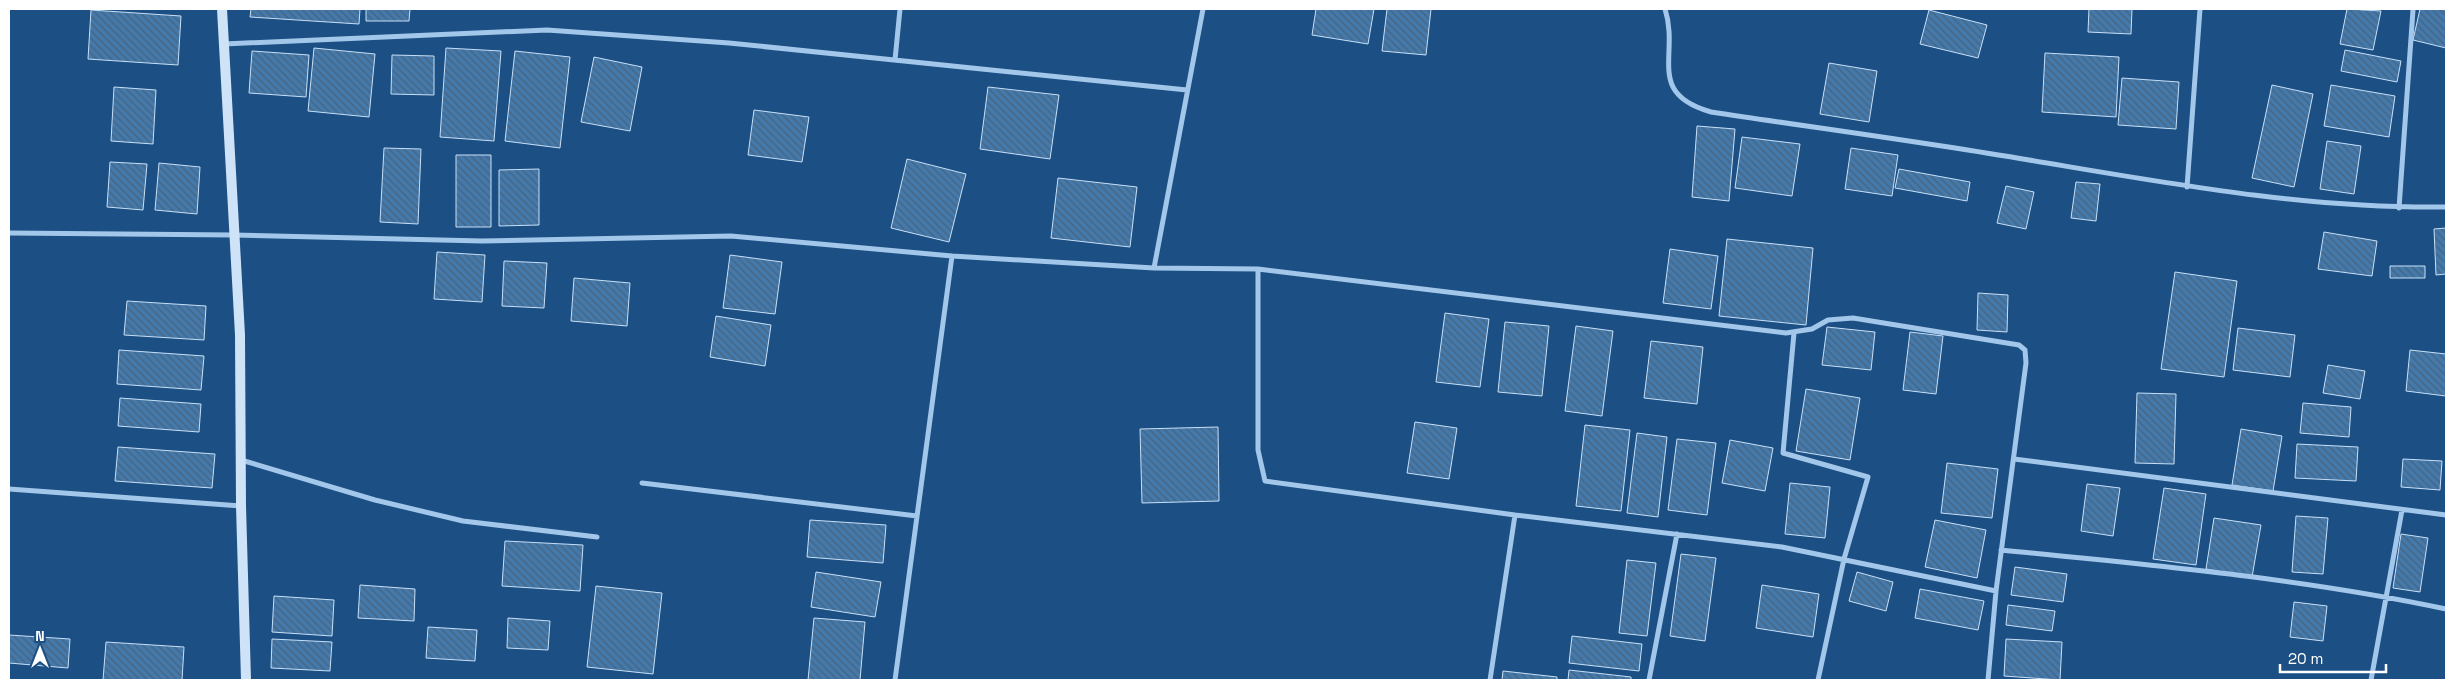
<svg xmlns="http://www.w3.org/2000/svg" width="2455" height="689" font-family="'Space Grotesk',sans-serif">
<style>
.building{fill:url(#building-back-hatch);stroke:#c7e0f8}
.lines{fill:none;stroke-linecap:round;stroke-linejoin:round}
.street{stroke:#a2c7ea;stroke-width:5}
.secondary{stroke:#cee2f8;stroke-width:10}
</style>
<defs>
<pattern id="building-back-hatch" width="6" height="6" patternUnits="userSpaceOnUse" patternTransform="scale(1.25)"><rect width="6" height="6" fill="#4479ac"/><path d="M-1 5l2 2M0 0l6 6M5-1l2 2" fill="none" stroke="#48627c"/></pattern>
</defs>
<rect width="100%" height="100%" fill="#1c4f83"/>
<path class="building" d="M251 9H360L359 24 250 17Z
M366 9H410L409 21H366Z
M1316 9H1374L1368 44 1312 35Z
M1387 9H1431L1426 55 1382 51Z
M2089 9H2132L2131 34 2088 32Z
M2347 9 2381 11 2373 50 2340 44Z
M2420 9H2446V48L2413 40Z
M91 10 181 16 178 65 88 59Z
M1929 10 1987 25 1978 58 1920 44Z
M314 48 375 54 369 117 308 111Z
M446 48 501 51 494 141 440 137Z
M2345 50 2401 61 2397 82 2341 71Z
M252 51 309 55 306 97 249 93Z
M515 51 570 57 560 148 505 141Z
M2045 53 2119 57 2116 117 2042 112Z
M392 55 434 56V95L391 94Z
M594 57 642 67 630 131 581 122Z
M1829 63 1877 71 1869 122 1820 114Z
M2122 78 2179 82 2176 129 2118 125Z
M2272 85 2313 94 2294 187 2252 178Z
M2331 85 2395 96 2389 137 2324 126Z
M114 87 156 90 153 144 111 141Z
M988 87 1059 95 1050 159 980 149Z
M754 110 809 117 802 162 748 155Z
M1697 126 1735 129 1729 201 1692 197Z
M1742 137 1800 144 1792 196 1735 188Z
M2327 141 2361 146 2354 194 2320 189Z
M384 148 421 149 418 224 380 222Z
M1851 148 1898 155 1892 196 1845 189Z
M456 155H491V227H456Z
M907 159 966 174 949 242 891 228Z
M110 162 147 164 143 210 107 207Z
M159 163 200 167 197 214 155 210Z
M539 169V225L499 226V170Z
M1899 169 1970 182 1967 201 1895 188Z
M1058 178 1137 187 1130 247 1051 238Z
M2076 182 2100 184 2096 221 2071 218Z
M2006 186 2034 192 2026 229 1997 223Z
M2446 228V274L2436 275 2434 229Z
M2324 232 2377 241 2372 276 2318 269Z
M1727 239 1813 248 1806 325 1719 316Z
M1670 249 1718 256 1711 309 1663 303Z
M437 252 485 255 482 302 434 299Z
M730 255 782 262 775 314 723 308Z
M504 261 547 263 544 308 502 306Z
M2390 266H2425V278H2390Z
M2175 272 2237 281 2224 377 2161 369Z
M574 278 630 283 627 326 571 321Z
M1978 293 2008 295 2007 332 1977 330Z
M127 301 206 306 204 340 124 335Z
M1445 313 1489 319 1480 387 1436 382Z
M716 316 771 325 765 366 710 357Z
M1505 322 1549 326 1542 396 1498 392Z
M1576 326 1613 331 1602 416 1565 411Z
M1827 327 1875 332 1871 370 1822 365Z
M2238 328 2295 335 2290 377 2233 370Z
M1910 332 1943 336 1936 394 1903 390Z
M1651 341 1703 347 1697 404 1644 398Z
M119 350 204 356 201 390 117 384Z
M2410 350 2446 354V396L2406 391Z
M2328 365 2365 371 2360 399 2323 393Z
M1806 389 1860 398 1850 460 1796 451Z
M2137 393 2176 394 2174 464 2135 463Z
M120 398 201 404 199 432 118 426Z
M2303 403 2351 407 2349 437 2300 433Z
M1415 422 1457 428 1449 479 1407 473Z
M1585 425 1630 430 1621 511 1576 506Z
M1218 427 1219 501 1142 503 1140 429Z
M2241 429 2282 436 2273 491 2232 485Z
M1637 433 1667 437 1658 517 1627 513Z
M1677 439 1716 443 1707 515 1668 510Z
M1730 440 1773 448 1765 491 1722 483Z
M2297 444 2358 447 2356 481 2295 478Z
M118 447 215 454 212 488 115 481Z
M2403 459 2442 461 2440 490 2401 487Z
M1947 463 1998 469 1992 518 1941 513Z
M1790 483 1830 487 1825 538 1785 534Z
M2087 484 2120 488 2113 536 2081 531Z
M2164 488 2206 494 2196 565 2153 559Z
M2296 516 2328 518 2323 574 2292 572Z
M2214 518 2261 525 2252 577 2206 569Z
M810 520 886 525 883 563 807 557Z
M1935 520 1986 530 1977 578 1925 567Z
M2401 534 2428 538 2420 592 2393 588Z
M505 541 583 545 580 591 502 586Z
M1681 554 1716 558 1705 641 1670 636Z
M1627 560 1656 563 1647 636 1619 633Z
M2015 567 2067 574 2063 602 2011 595Z
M816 572 881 582 875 617 811 607Z
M1857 572 1893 582 1886 611 1849 601Z
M360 585 415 589 414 621 358 618Z
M1762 585 1819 594 1813 637 1756 628Z
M596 586 662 593 653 674 587 667Z
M1920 589 1984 601 1978 630 1915 618Z
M274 596 334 600 332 636 272 632Z
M2294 602 2327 606 2323 641 2290 637Z
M2008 605 2055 611 2052 631 2006 625Z
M508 618 550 621 548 650 507 648Z
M814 618 865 622 860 680H808Z
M428 627 477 630 475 661 426 658Z
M9 635 70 639 68 668 9 663Z
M1572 636 1642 644 1639 671 1569 663Z
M272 639 332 642 330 671 271 668Z
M2006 639 2062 642 2060 680 2004 676Z
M106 642 184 647 182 680H103Z
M1569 670 1631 677V680H1568Z
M1503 671 1557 677V680H1502Z"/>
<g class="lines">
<path class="street" d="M1203 9 1154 268 1258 269V450L1265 481 1515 515 1782 547 1996 591
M1665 9C1680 55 1645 93 1711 112 1817 128 1923 142 2029 160 2167 183 2306 209 2446 207
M224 44 547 30 729 43 1187 90
M895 60 900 9
M2187 187 2200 9
M2399 208 2413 10
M9 233 233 235 482 241 731 236 952 256 1154 268
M1258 269 1786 333 1812 329 1828 320 1853 318 2019 345 2025 350 2026 363 1996 591 1988 680
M1794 333 1783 453 1868 477 1844 559 1818 680
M2014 459 2446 515
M241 460 375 500 463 521 597 537
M642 483 917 516
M9 489 241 506
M2001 550C2150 565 2300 578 2446 609
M895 680 952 256
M1490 680 1515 515
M1649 680 1677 534
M2371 680 2402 510"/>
<path class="secondary" d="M222 9 240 335 241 506 246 680"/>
</g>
<rect width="2455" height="689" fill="none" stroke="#ffffff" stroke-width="20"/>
<g transform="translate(40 649)" stroke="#1c4f83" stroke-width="4" paint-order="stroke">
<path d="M0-4L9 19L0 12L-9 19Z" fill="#ffffff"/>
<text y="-8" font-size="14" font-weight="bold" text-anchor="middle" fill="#ffffff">N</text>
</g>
<path d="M2280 664v8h106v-8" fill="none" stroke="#ffffff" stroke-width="2.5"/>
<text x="2288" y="664" font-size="15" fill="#ffffff" stroke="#1c4f83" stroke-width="4" paint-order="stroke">20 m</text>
</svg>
